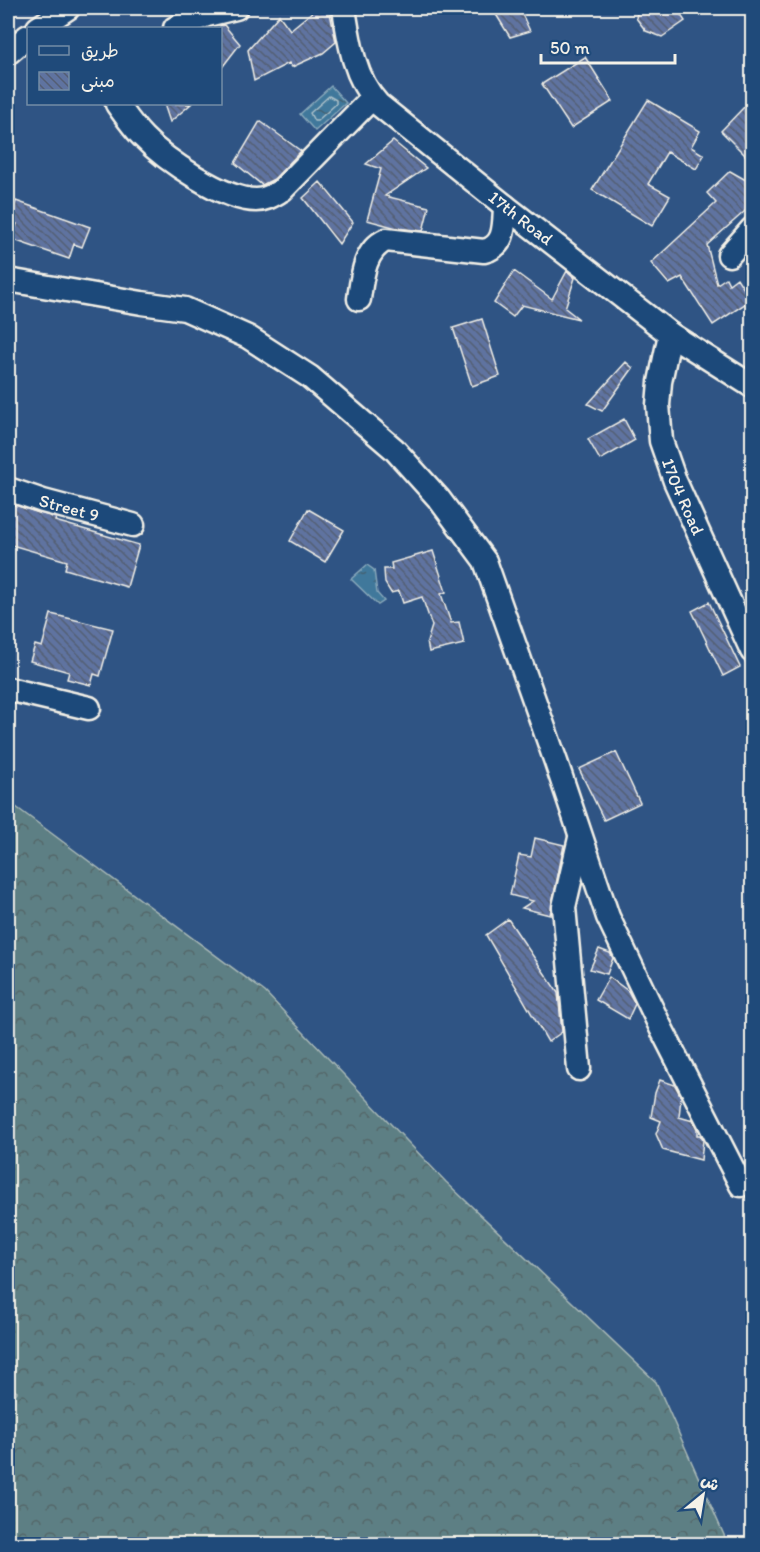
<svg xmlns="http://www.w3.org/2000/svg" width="760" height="1552" font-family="Itim,'Playpen Sans Arabic',sans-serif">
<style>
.forest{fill:url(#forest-crowns);stroke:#a8b8b6;stroke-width:1.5}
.water{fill:url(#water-ripples);stroke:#88a8ba;stroke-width:1.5}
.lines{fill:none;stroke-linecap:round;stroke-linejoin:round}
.shore{stroke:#acc1c9;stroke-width:1.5}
.building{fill:url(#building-back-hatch);stroke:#f4f1e8;stroke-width:1.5}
.minor-casing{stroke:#f4f1e8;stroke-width:27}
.minor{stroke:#1f4a7a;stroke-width:22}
.labels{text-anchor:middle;stroke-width:4.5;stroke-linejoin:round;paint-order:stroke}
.street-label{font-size:18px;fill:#f4f1e8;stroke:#1f4a7a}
</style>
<defs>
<pattern id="forest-crowns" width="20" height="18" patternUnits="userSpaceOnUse" patternTransform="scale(1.5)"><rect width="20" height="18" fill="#5d7f84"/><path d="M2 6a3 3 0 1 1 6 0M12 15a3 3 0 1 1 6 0" fill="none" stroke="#546668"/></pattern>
<pattern id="water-ripples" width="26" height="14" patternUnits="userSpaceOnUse" patternTransform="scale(1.5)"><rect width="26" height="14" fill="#40789b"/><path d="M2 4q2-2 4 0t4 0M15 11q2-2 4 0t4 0" fill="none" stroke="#446070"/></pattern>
<pattern id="building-back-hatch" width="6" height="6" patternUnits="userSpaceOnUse" patternTransform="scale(1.5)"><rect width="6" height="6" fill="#5f73a0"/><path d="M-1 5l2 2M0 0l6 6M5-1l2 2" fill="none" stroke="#545e73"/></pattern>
</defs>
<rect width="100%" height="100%" fill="#2f5484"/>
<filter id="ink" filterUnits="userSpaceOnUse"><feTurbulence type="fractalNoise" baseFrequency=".0167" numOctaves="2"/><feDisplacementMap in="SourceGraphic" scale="12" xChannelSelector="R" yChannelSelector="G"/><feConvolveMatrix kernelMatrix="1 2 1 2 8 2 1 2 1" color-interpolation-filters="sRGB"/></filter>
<g filter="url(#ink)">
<path class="forest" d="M8 801 265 992 446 1182 656 1382 728 1544H8V1404L17 1392 8 1386Z"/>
<path class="water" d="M331 86 346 103 315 131 300 114Z
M367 565 374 570 377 593 384 601 378 605 351 579Z"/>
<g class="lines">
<path class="shore" d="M329 96 336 100V104L317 121H314L310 113Z"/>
</g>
<path class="building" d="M317 8H329L336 42 323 53 292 67 289 63 254 81 248 50 279 15 290 30Z
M492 8H519L530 31 510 37Z
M638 8H676L685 21 662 37 646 31 636 18Z
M224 25 240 44 220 70V26Z
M585 57 613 101 571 128 542 84Z
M648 100 700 131 691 147 704 155 696 169 667 152 648 184 670 196 652 226 592 190Z
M164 104H191L170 122Z
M744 107 753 115V163L721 131Z
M260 121 301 151 274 179 262 185 235 163Z
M393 141 426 168 385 196 429 207 423 231 397 228 367 220 381 169 366 164Z
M730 171 753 184V204L707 245 717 284 726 278 729 284 737 278 751 300 713 325 682 277 669 284 651 263 716 203 707 193Z
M320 182 353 222 339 244 303 198Z
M16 201 90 227 82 247 74 244 69 259 11 239 17 224 9 222Z
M514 271 552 299 567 271 575 278 565 308 579 319 522 305 513 317 494 303Z
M482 319 500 376 472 386 453 328Z
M626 362 633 368 602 411 588 404Z
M624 419 635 440 600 460 588 439Z
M8 503 56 518 55 521 139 545 127 587 65 569 67 561 8 544Z
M308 509 344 530 325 562 290 541Z
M433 551 446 592 441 594 451 623 459 622 464 644 429 652 427 642 432 626 422 597 403 603 399 591 391 593 385 583 384 569H392L391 563Z
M709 602 740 667 723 676 692 611Z
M51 614 113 629 100 676 94 674 91 685 67 679 69 672 30 661 35 645 42 647Z
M616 752 640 803 604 820 579 769Z
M535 838 564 845 550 915 522 908 533 901 510 895 519 855 531 857Z
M508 919 558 993 562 1032 548 1042 486 935Z
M599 949 610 953 613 958 607 974 590 969Z
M609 977 628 991 635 1004 628 1019 596 1000Z
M660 1080 675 1085 681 1097 679 1117 693 1121 697 1129V1135H700L703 1140 701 1160 663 1150 656 1134 661 1121 651 1117 655 1093Z"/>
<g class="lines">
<g class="minor-casing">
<g id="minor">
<path id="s1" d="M344 8C349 41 354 78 378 104L505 206 670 334 752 386"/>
<path d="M38 28 68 8"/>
<path d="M175 28 207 15 236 8"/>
<path d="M8 53 28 36"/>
<path d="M117 104C125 115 133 127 143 137 165 160 224 200 256 200 266 200 273 195 282 190L372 98"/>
<path d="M729 255 752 229"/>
<path d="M8 280 142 303 185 309 248 337 310 377 394 449 439 499 485 561 556 762 608 917 661 1028 741 1185"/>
<path d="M359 299C362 277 364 250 386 240L484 251C506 246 504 224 505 206"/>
<path id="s2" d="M670 334 660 382 658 405 661 441 675 481 752 651"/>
<path id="s3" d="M8 489 43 501 133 525"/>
<path d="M8 689 89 708"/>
<path d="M579 1069 564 907 580 838"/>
</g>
</g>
<use href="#minor" class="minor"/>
</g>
</g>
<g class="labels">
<g class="street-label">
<text dy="6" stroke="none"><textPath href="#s1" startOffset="286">17th Road</textPath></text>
<text dy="6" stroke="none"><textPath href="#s2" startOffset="168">1704 Road</textPath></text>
<text dy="6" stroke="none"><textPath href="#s3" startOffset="64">Street 9</textPath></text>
</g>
</g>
<rect width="760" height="1552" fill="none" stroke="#1f4a7a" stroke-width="30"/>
<rect x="15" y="15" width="730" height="1522" fill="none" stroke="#f4f1e8" stroke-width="2" filter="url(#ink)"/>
<rect x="27" y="27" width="195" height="78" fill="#1f4a7a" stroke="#748da6" stroke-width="1.5"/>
<rect x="39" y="46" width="30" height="9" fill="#1f4a7a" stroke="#748da6" stroke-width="1.5"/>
<text x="81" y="57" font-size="18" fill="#f4f1e8">طريق</text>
<rect x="39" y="72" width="30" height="18" fill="url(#building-back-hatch)" stroke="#748da6" stroke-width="1.5"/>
<text x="81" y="87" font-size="18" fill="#f4f1e8">مبنى</text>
<g transform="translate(703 1495) rotate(30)" stroke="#1f4a7a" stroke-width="4.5" paint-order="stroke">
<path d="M0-4.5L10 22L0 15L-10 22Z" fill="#f4f1e8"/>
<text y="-9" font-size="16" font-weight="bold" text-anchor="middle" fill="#f4f1e8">ش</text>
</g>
<path d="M541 54v9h134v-9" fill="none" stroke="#f4f1e8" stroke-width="3"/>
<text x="550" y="54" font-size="18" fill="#f4f1e8" stroke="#1f4a7a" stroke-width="4.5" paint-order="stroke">50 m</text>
</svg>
